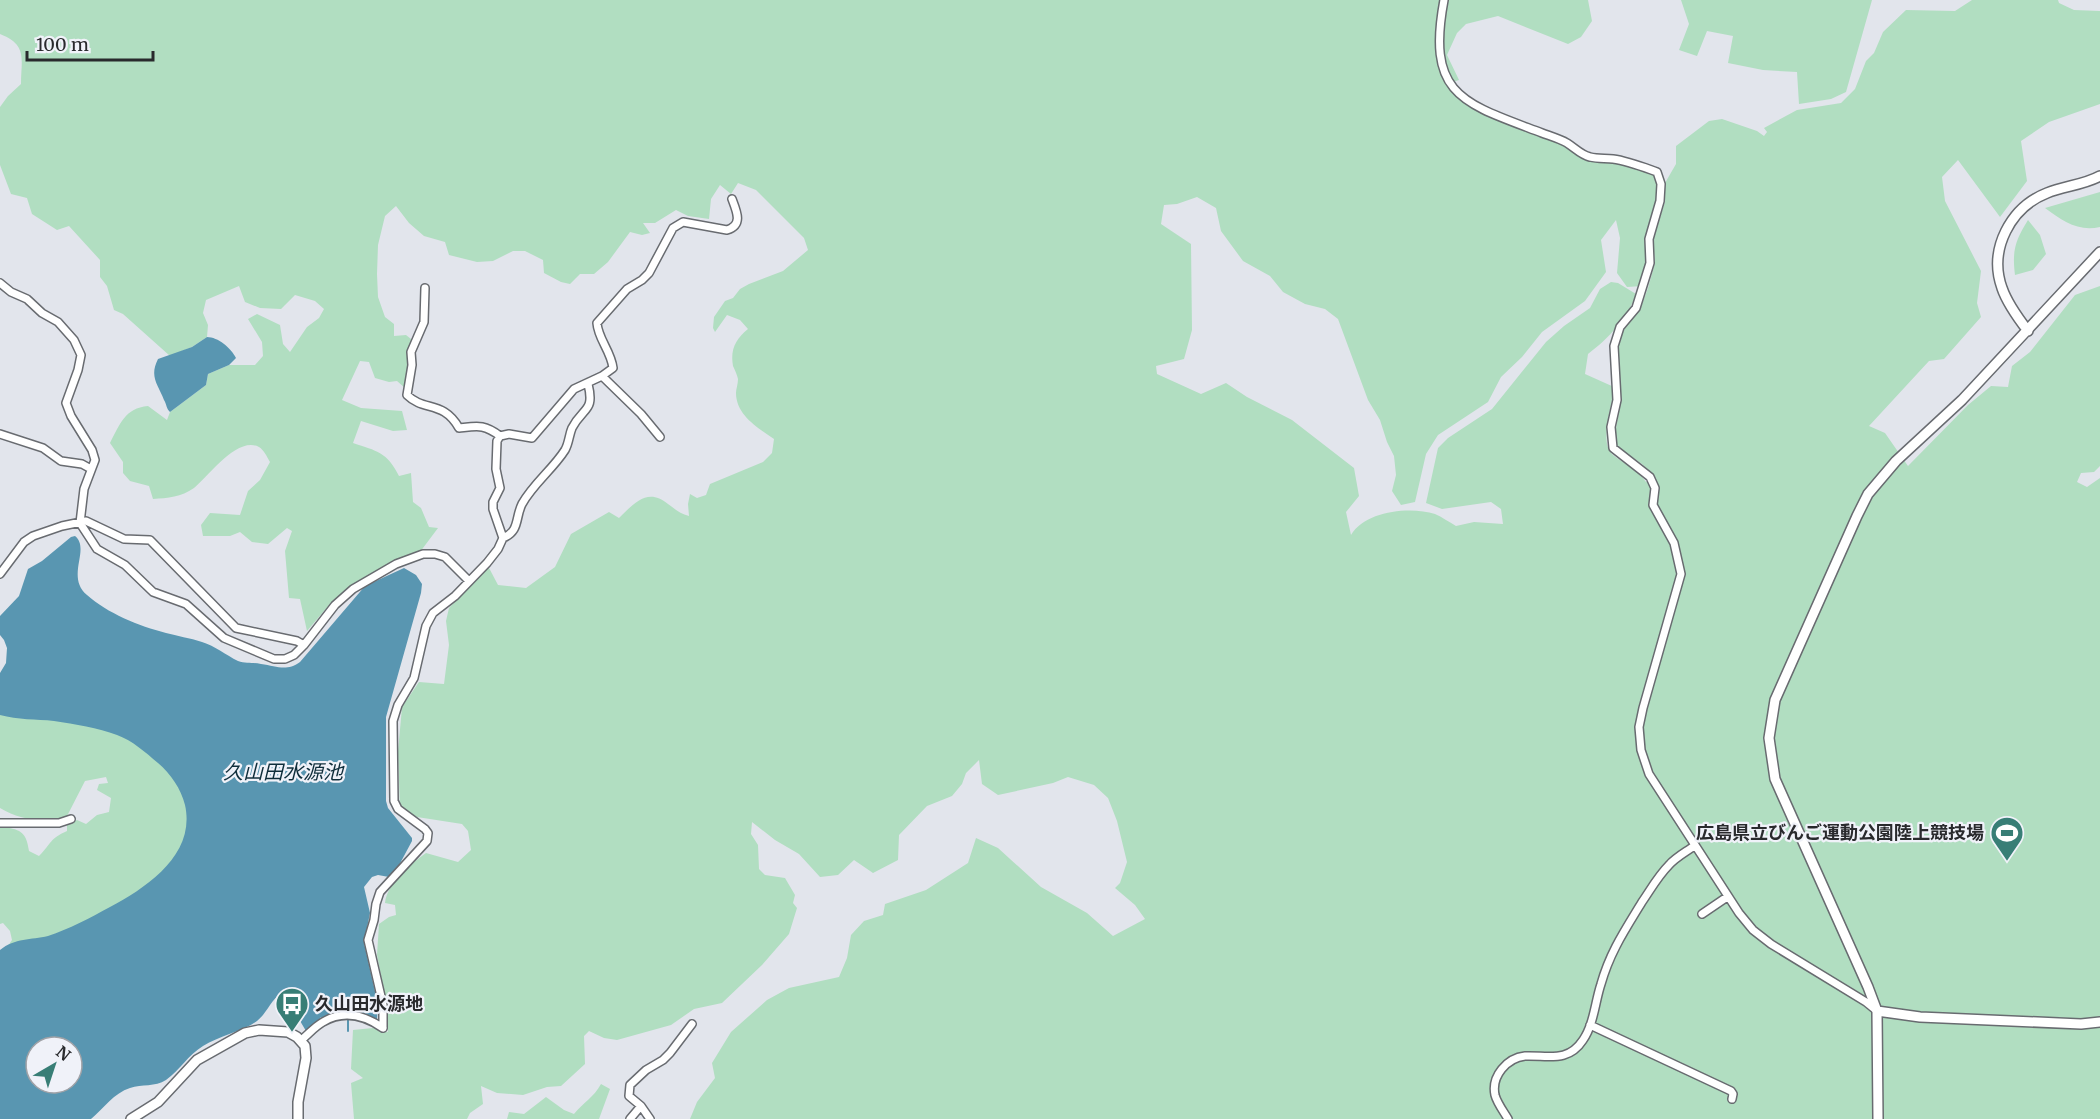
<svg xmlns="http://www.w3.org/2000/svg" width="2100" height="1119" font-family="Merriweather,'Noto Sans JP',serif">
<style>
.green{fill:#b1dec1}
.water{fill:#5996b1;fill-rule:evenodd}
.lines{fill:none;stroke-linecap:round;stroke-linejoin:round}
.stream{stroke:#5996b1;stroke-width:2}
.minor-casing{stroke:#686b70;stroke-width:10}
.tertiary-casing{stroke:#686b70;stroke-width:12}
.minor{stroke:#fff;stroke-width:7}
.tertiary{stroke:#fff;stroke-width:9}
.labels{text-anchor:middle;stroke-width:4.5;stroke-linejoin:round;paint-order:stroke}
.poi-label{font-size:18px;font-weight:bold;fill:#292a2d;stroke:#f0f2f9;text-anchor:end}
.water-label{font-size:20px;font-style:italic;fill:#0f2d3a;stroke:#f0f2f9}
</style>
<rect width="100%" height="100%" fill="#e2e5ec"/>
<path class="green" d="M0 0H1442L1437 41 1439 66 1448 85 1467 102 1483 113 1565 144 1580 156 1613 161 1655 174 1659 184 1648 263 1642 286 1627 287 1617 273 1620 238 1616 220 1601 240 1606 272 1585 301 1542 332 1522 357 1501 377 1488 402 1438 435 1426 454 1415 502 1401 505 1392 491 1396 475 1394 456 1387 442 1380 420 1368 400 1338 319 1325 309 1305 304 1283 292 1270 276 1243 261 1221 231 1216 208 1197 197 1177 204 1164 205 1161 224 1191 244 1192 330 1184 359 1156 366 1157 374 1201 394 1226 383 1247 397 1292 420 1354 468 1359 496 1346 512 1351 535C1365 511 1410 506 1435 514 1442 517 1449 522 1456 526L1474 522 1503 524 1501 509 1491 502 1442 509 1426 503 1438 448 1448 438 1492 409 1546 342 1564 326 1590 308 1600 289 1611 282 1618 283 1636 294C1628 318 1608 339 1588 354L1585 374 1614 387C1613 404 1598 443 1613 455 1624 464 1638 470 1646 482L1655 477 1642 464 1616 446V428L1621 401 1618 346 1624 329 1640 310 1648 288 1655 263 1653 239 1665 202V183L1676 164V146L1709 121 1722 119 1757 131 1764 136 1767 132 1764 128 1797 110 1841 103 1855 89 1866 61 1874 53 1883 32 1906 10 1955 11 1972 0H2058L2059 3 2074 10 2100 11V104L2049 122 2021 141 2027 181 2000 217 1958 160 1942 177 1945 201 1981 271 1977 303 1981 317 1944 359 1929 361 1869 426 1885 433 1908 466 1968 405 1991 386 2008 387 2012 366 2030 352 2075 295 2100 286V466L2094 472 2081 473 2077 482 2087 487 2100 478V1119H690L697 1102 715 1078 712 1063 731 1032 767 1000 789 988 839 977 847 958 851 935 864 921 883 915 885 904 926 890 968 863 976 838 998 848 1041 887 1087 913 1113 936 1145 919 1135 905 1115 888 1120 883 1127 862 1117 821 1108 798 1094 785 1068 777 1053 783 998 795 982 784 979 760 966 773 962 784 952 796 927 806 899 835 898 860 873 873 854 860 838 875 820 877 799 854 775 840 752 822 751 834 758 845 759 869 765 875 785 878 795 895 793 903 797 908 789 934 762 965 722 1003 694 1009 671 1025 617 1040 604 1038 589 1031 584 1036 585 1064 561 1086 547 1087 523 1095 497 1093 481 1086 483 1104 470 1113 467 1119H354L351 1083 363 1078 351 1069 353 1030 373 1028 388 1032 383 986 377 955 379 924 389 917 396 915 395 905 385 903C388 882 408 866 426 853L458 862 471 850 468 831 462 824 417 817 400 808 398 752 402 707 419 682 444 684 449 645 446 621 449 608 488 566 498 585 526 588 555 567 571 534 609 512 619 518C634 503 648 487 668 504 675 509 680 514 689 516L688 504 690 494 697 498 706 495 710 484 763 462 772 453 774 439C758 428 736 415 736 393 736 389 738 384 738 379 737 375 735 370 733 366 730 349 736 339 748 329L740 320 727 315 715 332 713 328 714 317 725 301 733 298 740 289 749 284 783 271 808 250 804 238 756 190 738 183 731 194 720 185 711 199 709 219 688 216 676 210 655 223H643L650 233 642 235 630 232 608 262 594 274H580L570 284 561 282 544 273 543 260 525 251H513L493 261 477 262 449 255 445 242 424 236 409 223 396 206 385 216 378 245 377 274 378 297 385 317 394 324V336L406 335 411 339 405 388 397 381 389 382 375 378 369 362 360 361 342 400 361 408 402 411 407 430 393 431 361 421 353 443C377 451 387 452 399 476L411 473 413 502 421 508 429 527 438 528 420 552 386 566 351 586 330 604 307 631 300 599 289 598 285 551 292 531 287 528 268 544 252 542 240 532 230 536H203L201 525 210 513 240 515 248 491 260 480 270 462C267 457 264 450 259 447 237 436 209 476 194 488 181 497 168 498 153 499L149 486 130 481 123 473V462L110 443C120 424 125 408 148 406L167 420 170 412 206 385 208 374 229 365H255L263 356 262 342 248 319 257 314 280 325 283 344 290 352 307 327 319 318 324 309 315 301 295 295 281 309 260 308 245 302 239 286 206 300 203 313 208 325 207 337 192 347 170 356 123 314 114 310 107 286 100 277V260L69 226 57 230 32 214 27 198 11 194 0 165V107L8 96 21 84C21 59 28 45 0 34Z
M1445 0H1588L1592 21 1581 37 1568 44 1498 16 1466 24 1457 33 1447 55 1459 80 1450 83 1440 41Z
M1681 0H1872L1846 92 1831 99 1799 104 1797 72 1763 70 1728 63 1733 36 1707 31 1697 56 1679 50 1689 24Z
M2100 192V227C2078 232 2063 221 2045 208Z
M2028 220 2040 235 2046 254 2033 270 2015 275C2012 251 2015 241 2028 220Z
M39 709 150 744 179 782 197 834 128 911 3 953 12 940 10 931 3 923 0 924V826C20 830 26 830 29 851L39 856C52 843 49 839 67 831V825L77 820 86 824 97 815 109 812 111 798 97 790 99 784 108 783 106 777 85 781 66 818C40 820 23 822 0 808V710Z
M601 1084 610 1089 599 1119H507L509 1112 524 1114 546 1097 564 1110 574 1114C583 1103 594 1097 601 1084Z"/>
<path class="water" d="M207 337C218 337 231 348 236 358L229 365 208 374 206 385 170 412C166 408 167 405 164 400 158 384 149 377 158 359L192 347Z
M75 536C91 549 65 576 87 595 107 613 139 626 166 633 177 636 190 638 202 642 215 646 226 655 238 661 246 664 253 662 261 664 277 666 286 672 300 662L365 586 404 568 416 575 422 584 421 593 386 717V801L388 808 412 838V841L397 869 389 877 378 875 372 877 364 887 370 913 364 943 378 1004 377 1020C370 1020 366 1014 359 1013 346 1010 333 1019 321 1017L317 1023 306 1031 286 997 281 993C271 1000 267 1013 257 1021 243 1031 219 1036 203 1046 188 1055 180 1070 166 1080 155 1087 142 1084 130 1088 114 1093 104 1108 91 1119H0V950C15 938 31 940 48 936 69 929 90 918 110 907 148 887 196 854 185 805 181 789 171 774 158 763 145 752 133 741 117 735 98 728 75 724 54 721 36 719 18 720 0 715V673L6 663 7 648 4 640 0 635V616L19 596 28 569 42 561 71 537ZM36 1047H72V1083H36Z"/>
<g class="lines">
<path class="stream" d="M348 1031V1018"/>
<g class="minor-casing">
<path id="minor" d="M1444 0C1426 96 1463 103 1542 133 1550 136 1560 139 1567 143 1575 148 1581 155 1590 157 1598 159 1606 158 1613 159 1628 161 1643 167 1657 172L1661 184 1660 201 1649 239 1650 263 1636 308 1620 327 1614 346 1617 400 1611 427 1613 448 1650 477 1655 488 1653 505 1674 543 1681 574 1643 708 1639 727 1641 750 1649 774 1739 913 1753 930 1771 944 1866 1002 1877 1011
M0 283 11 292 27 299 42 313 58 322 74 340 81 355 78 370 66 403 71 416 92 450 95 460 84 489 80 523 97 549 125 565 153 592 186 604 224 638 274 659H285L294 655 304 645 335 605 353 589 396 564 423 554H435L445 557 469 581
M425 288 424 322 411 352 412 365 407 395C424 412 443 400 459 428 478 426 484 424 500 436
M602 376 613 368C611 351 598 339 597 323L627 289 642 280 649 273 673 228 683 222 727 230C743 225 737 212 732 199
M0 434 43 448 61 461 82 464 91 469
M503 538C520 531 515 518 522 504 533 484 553 469 565 450 569 443 569 435 572 428 583 407 595 412 588 384
M0 574 24 542 33 536 62 526 86 521 124 539 150 540 236 628 297 641 304 645
M0 823H59L71 819
M1702 914 1727 897
M1590 1025 1731 1091 1733 1094 1732 1099
M383 1028V1005L368 940 374 920 376 904 380 892 427 841 428 833 425 829 398 809 394 801 393 721 398 705 414 678 426 626 433 613 455 596 487 563 498 549 503 538 493 509V502L500 488 496 469 497 441 500 436 509 434 532 438 574 389 602 376 641 414 660 437
M300 1041C308 1035 314 1027 323 1022 343 1010 364 1015 383 1028
M630 1119 641 1106
M650 1119 641 1106 629 1096 630 1085 646 1070 663 1060 670 1053 692 1024
M1508 1119C1504 1112 1497 1103 1495 1095 1491 1076 1507 1058 1525 1056 1548 1055 1568 1063 1583 1040 1594 1024 1595 1002 1601 984 1610 952 1625 930 1642 902 1651 889 1658 876 1669 865 1676 857 1686 852 1694 846"/>
</g>
<g class="tertiary-casing">
<path id="tertiary" d="M2028 331C2018 318 2007 303 2002 288 1988 249 2011 207 2047 193 2064 186 2084 185 2100 176
M1877 1011 1920 1017 2081 1024 2100 1022
M131 1119 158 1102 197 1060 245 1033 259 1030 288 1032 297 1037 305 1046 306 1058 298 1102V1119
M1878 1119 1877 1011 1868 987 1775 779 1769 738 1775 700 1857 516 1868 494 1896 461 1962 400 2100 252"/>
</g>
<use href="#minor" class="minor"/>
<use href="#tertiary" class="tertiary"/>
</g>
<defs>
<g id="stadium-pin" transform="scale(1.725)"><path d="M0 17L-7.5 6A9.5 9.5 0 1 1 7.5 6Z" fill="#387e76" stroke="#f0f2f9"/><path d="M0-5a6.5 5 0 1 0 0 10a6.5 5 0 1 0 0-10ZM-3.5-1.8h7v3.6h-7Z" fill="#fff"/></g>
<g id="bus-pin" transform="scale(1.725)"><path d="M0 17L-7.5 6A9.5 9.5 0 1 1 7.5 6Z" fill="#387e76" stroke="#f0f2f9"/><path d="M-5-6H5V4H4V6H2V4H-2V6H-4V4H-5ZM-3.5-4V0h7V-4ZM-3.5 1.2v1.5H-2V1.2ZM2 1.2v1.5H3.5V1.2Z" fill="#fff"/></g>
</defs>
<g fill-rule="evenodd">
<use href="#stadium-pin" x="2007" y="833"/>
<use href="#bus-pin" x="292" y="1004"/>
</g>
<g class="labels">
<g class="poi-label">
<text x="1984" y="839">広島県立びんご運動公園陸上競技場</text>
<text x="315" y="1010" text-anchor="start">久山田水源地</text>
</g>
<g class="water-label">
<text x="283" y="779">久山田水源池</text>
</g>
</g>
<g transform="translate(54 1065) rotate(39)"><circle r="28" fill="#f0f2f9" stroke="#a0a2a7" stroke-width="1.5"/>
<path d="M0-4.5L10 22L0 15L-10 22Z" fill="#387e76"/>
<text y="-9" font-size="16" font-weight="bold" text-anchor="middle" fill="#292a2d">N</text>
</g>
<path d="M27 51v9h126v-9" fill="none" stroke="#292a2d" stroke-width="3"/>
<text x="36" y="51" font-size="18" fill="#292a2d" stroke="#f0f2f9" stroke-width="4.5" paint-order="stroke">100 m</text>
</svg>
